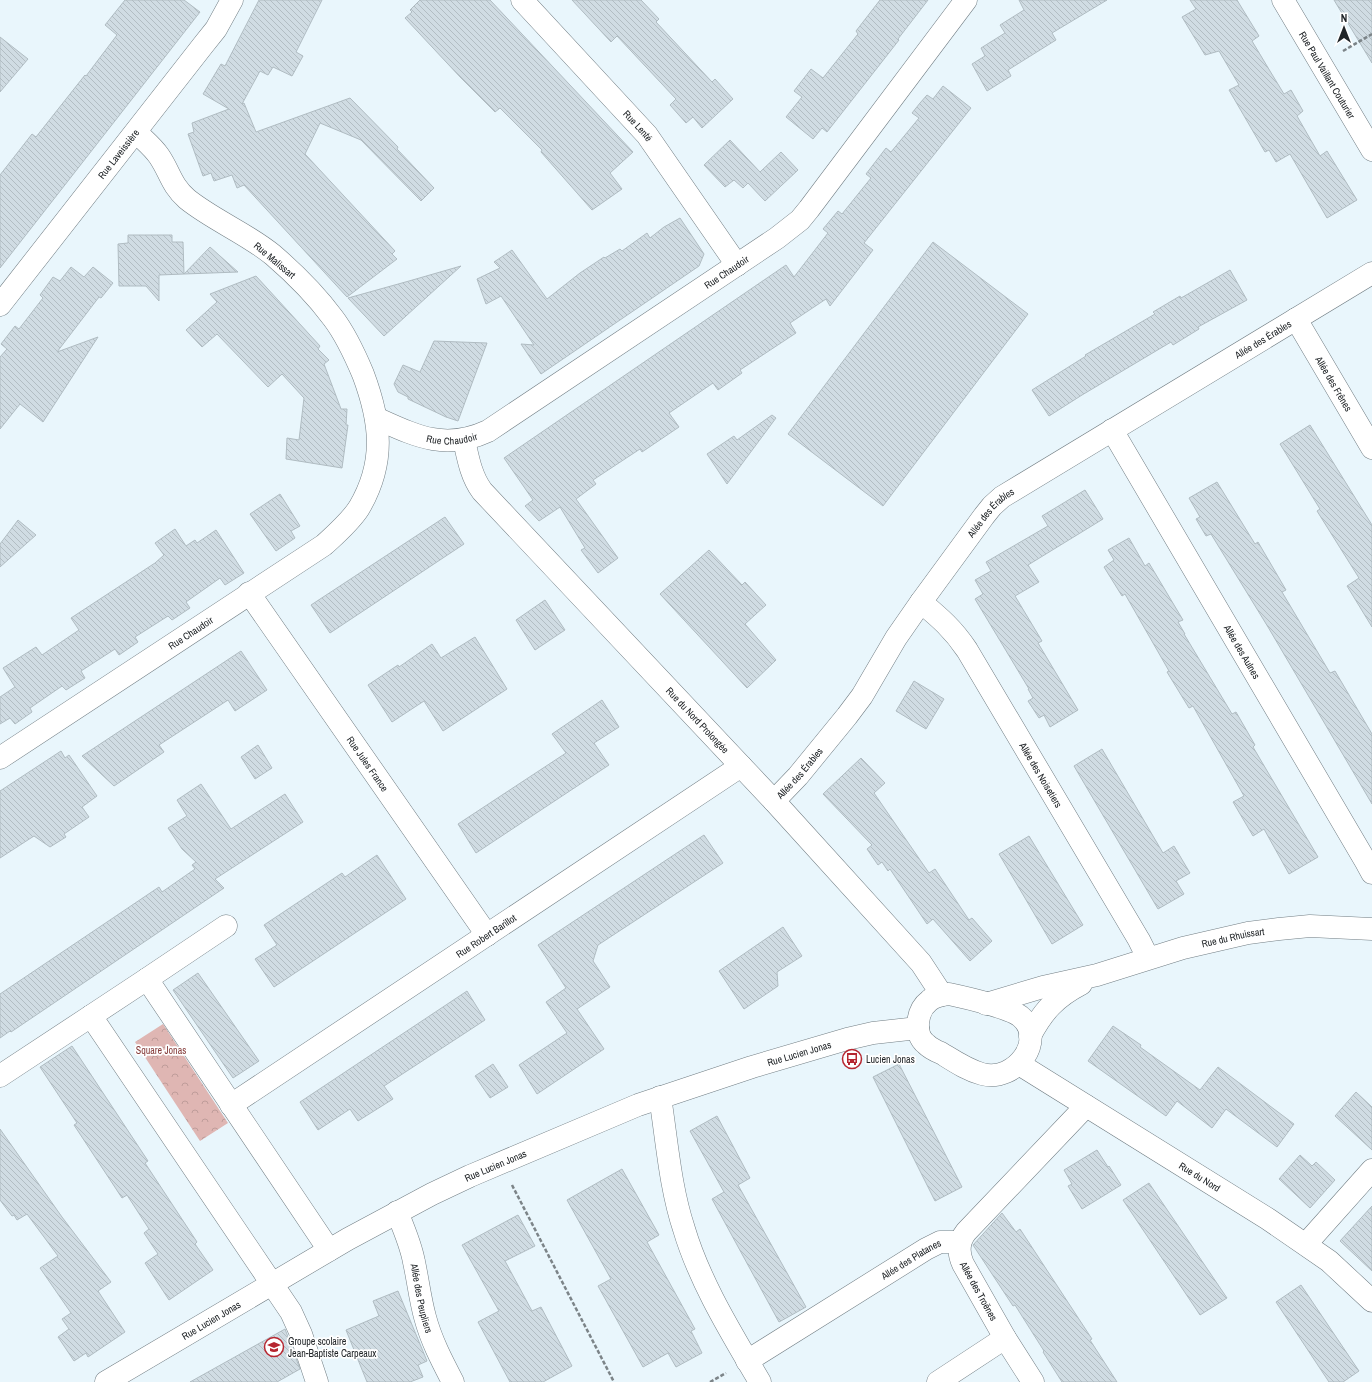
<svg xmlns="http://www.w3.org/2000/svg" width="1372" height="1382" font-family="'Archivo Narrow',sans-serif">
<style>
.forest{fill:url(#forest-crowns)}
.building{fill:url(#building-back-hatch);stroke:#b0bcc2}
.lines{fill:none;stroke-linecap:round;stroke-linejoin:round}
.minor-casing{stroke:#727e84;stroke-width:23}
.path{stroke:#7c8488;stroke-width:2.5;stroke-dasharray:4 2;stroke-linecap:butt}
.minor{stroke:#fff;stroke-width:22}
.labels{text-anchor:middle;stroke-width:3.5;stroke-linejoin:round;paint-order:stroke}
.street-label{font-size:10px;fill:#212528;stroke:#fff}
.park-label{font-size:10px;fill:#863d3b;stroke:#fff}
.poi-label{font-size:10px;fill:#212528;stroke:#fff;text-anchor:start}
</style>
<defs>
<pattern id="forest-crowns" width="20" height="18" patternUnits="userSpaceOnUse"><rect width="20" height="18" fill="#dfb6b3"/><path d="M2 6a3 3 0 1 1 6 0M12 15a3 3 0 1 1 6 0" fill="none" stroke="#bf9c9a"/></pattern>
<pattern id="building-back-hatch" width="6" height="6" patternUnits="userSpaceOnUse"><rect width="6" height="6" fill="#d0dce3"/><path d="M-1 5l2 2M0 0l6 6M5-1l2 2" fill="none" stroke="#b2bdc3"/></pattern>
</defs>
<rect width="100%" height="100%" fill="#e9f6fc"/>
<path class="forest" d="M163 1024 228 1123 200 1141 135 1042Z"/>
<path class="building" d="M125 0H184L200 12 0 268V175L32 134 36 137 85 75 86 76 117 35 105 25Z
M259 0H322L296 52 303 56 292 76 273 67 268 75 260 71 242 104 244 103 256 132 350 98 398 147 397 149 434 188 421 201 361 140 320 123 305 154 395 251 392 254 397 259 347 297 244 185 237 188 232 175 214 181 211 173 203 176 188 134 194 132 192 123 229 109 203 94 221 64 225 66Z
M420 0H490L633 152 610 173 622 189 592 210 541 152 542 150 500 108 495 112 461 78 405 18 412 12 410 10Z
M572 0H641L659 19 656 22 712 82 715 79 733 99 702 128 693 117 686 123 670 105 676 99 647 68 617 36 611 42Z
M880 0H928L898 39 899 40 827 132 822 128 813 139 786 117 802 97 794 91 811 69 823 78 858 34 856 31Z
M1019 0H1107L1052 33 1056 40 1008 70 1011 76 987 91 972 64 985 56 981 48 1005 33 1000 25 1024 10Z
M1190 0H1237L1259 36 1252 41 1270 71 1284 94 1291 90 1303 111 1297 116 1320 156 1327 151 1357 200 1327 218 1290 154 1276 162 1269 150 1265 152 1229 90 1239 85 1219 51 1205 55 1182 17 1196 9Z
M1334 0H1372V63Z
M0 37 28 59 0 92Z
M943 86 971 108 864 243 873 250 830 306 826 299 790 323 796 333 740 370 742 373 718 390 713 383 669 413 679 427 642 452 640 449 593 480 596 484 576 499 618 558 598 573 581 550 585 548 560 507 539 521 525 506 533 500 504 458 786 265 794 277 828 233 823 229 838 211 842 214 871 178 866 174 886 148 891 152 919 118 912 113 920 103 927 95 933 99Z
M730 140 760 172 781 152 798 170 765 201 748 183 743 188 734 180 725 187 704 165Z
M680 218 704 254 699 266 541 374 521 344 534 345 501 296 486 304 477 279 500 268 494 262 512 250 547 299 580 273 604 257 605 258 620 249 622 251 647 233 650 238 664 227Z
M128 235H172V242H183L184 274 159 275V301L146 286H119L118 244 128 243Z
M933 242 1028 314 883 506 788 434Z
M210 247 238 272 184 274Z
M461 266 384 336 348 298 409 281Z
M71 267 84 277 93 267 113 283 101 298 99 297 57 352 98 337 43 422 20 404 0 429V357L7 349 1 344 15 326 19 329 43 298 40 295 53 277 60 281Z
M1230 270 1247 300 1198 327 1199 329 1173 345 1171 342 1082 395 1049 416 1032 390 1086 356 1085 355 1155 314 1153 312 1180 296 1181 298Z
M256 276 320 346 318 349 329 360 324 364 341 409H347L346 425H348L342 468 286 459 287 438 299 440 304 398 282 374 268 387 217 334 202 347 186 330 217 302 210 294Z
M434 341 487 343 458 421 446 417 408 399V397L398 392 394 384 403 365 420 372Z
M772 415 776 418 727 484 707 454 734 436 737 440Z
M1310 425 1372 525V627L1347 586 1359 578 1317 511 1320 509 1280 444Z
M1217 482 1255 544 1258 542 1286 590 1282 592 1330 673 1335 671 1372 734V804L1268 627 1211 534 1206 536 1196 519 1200 517 1189 498Z
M1085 490 1103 519 1028 565 1039 582 1015 596 1042 641 1038 643 1078 710 1050 727 1044 715 1039 718 1028 701 1033 698 1028 689H1029L975 599 983 594 975 580 991 571 986 562 1048 526 1042 516Z
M280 494 300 526 291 531 295 538 276 551 250 514Z
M445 517 464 544 330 633 311 605Z
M18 520 36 535 0 567V544Z
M175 529 186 546 195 540 197 543 216 530 244 573 225 585 220 578 186 602 190 608 172 620 168 616 135 637 138 642 119 655 115 649 81 671 85 678 66 690 62 686 30 708 32 712 15 724 10 718 0 724V697L15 687 3 668 36 647 42 655 79 630 71 618 155 563 164 555 155 543Z
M1129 538 1145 566 1149 563 1183 620 1178 622 1185 634H1184L1232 714 1236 712 1255 745 1253 747 1318 857 1289 874 1264 829 1253 836 1233 802 1244 796 1193 706 1189 708 1167 672 1169 671 1125 594 1122 596 1104 567 1114 560 1108 550Z
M709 550 742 585 745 582 766 605 745 624 776 660 747 688 660 594Z
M545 600 565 630 535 650 516 620Z
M475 637 507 689 443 731 424 701 392 722 368 685 398 665 399 667 432 644 441 658Z
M241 651 267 690 235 711 228 700 159 745 164 752 114 786 82 756Z
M914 681 944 699 926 729 896 711Z
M602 700 619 727 594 743 609 765 476 853 458 824 566 753 552 734Z
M258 745 272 768 255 779 241 757Z
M1102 749 1163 853 1174 846 1190 873 1176 881 1184 894 1158 909 1074 766Z
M61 751 65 758 69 755 97 796 82 807 89 817 64 834 66 837 50 847 34 836 0 858V791Z
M861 758 885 783 874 793 929 873 935 869 969 920 972 918 992 941 970 961 933 919 927 924 890 869 888 871 882 862 878 865 867 849 872 845 823 794Z
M201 784 231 829 285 794 303 822 215 879 224 888 11 1032 10 1031 0 1038V994L159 887 162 892 195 869 192 865 196 862 182 849 168 828 187 816 177 800Z
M704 835 723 863 598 945 593 961 610 987 577 1009 604 1049 537 1094 519 1065 567 1033 546 1002 566 988 538 945Z
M1029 836 1083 925 1052 944 999 854Z
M377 855 406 899 274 987 255 959 277 945 264 925 342 873 345 877Z
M783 927 802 956 777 972 778 986 744 1009 719 971Z
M198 973 259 1061 233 1078 173 990Z
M467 991 485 1020 384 1086 393 1099 358 1121 350 1109 318 1130 300 1102Z
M1113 1026 1141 1045 1140 1047 1200 1090 1218 1067 1294 1124 1277 1147 1226 1109 1212 1128 1177 1101 1166 1116 1088 1061Z
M72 1046 148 1161 145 1163 197 1242 195 1244 213 1270 169 1300 145 1263 158 1254 144 1233 149 1229 127 1195 122 1198 74 1125 77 1123 40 1067Z
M493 1064 508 1087 490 1098 475 1076Z
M899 1064 962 1187 935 1201 873 1077Z
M1356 1092 1372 1107V1150L1335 1116Z
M717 1116 750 1178 738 1185 806 1307 779 1322 712 1199 724 1192 690 1131Z
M0 1129 62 1217 111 1282 98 1291 125 1332 88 1357 86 1353 74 1361 58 1337 69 1329 62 1319 71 1313 40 1268 58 1256 27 1214 17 1220 14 1215 12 1216 0 1200Z
M1097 1150 1108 1167 1109 1166 1121 1185 1082 1209 1068 1186 1072 1184 1064 1170Z
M1300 1155 1312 1166 1316 1162 1335 1180 1310 1208 1279 1179Z
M622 1169 659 1235 647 1242 695 1329 691 1331 702 1353 676 1367 668 1353 643 1367 598 1286 611 1279 567 1200Z
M1149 1183 1227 1298 1200 1315 1123 1200Z
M1372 1206V1271L1340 1241Z
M1002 1213 1016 1232 1020 1229 1092 1339 1090 1340 1117 1382H1062L1043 1352 1044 1351 1015 1305 1013 1306 973 1245Z
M518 1215 535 1246 505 1261 532 1311 541 1307 572 1366 543 1382H510L478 1322 499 1311 462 1245Z
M1301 1285 1359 1371 1343 1382H1329L1276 1302Z
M398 1291 427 1361 418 1365 423 1377 410 1382H367L346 1330 379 1316 373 1301Z
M285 1329 300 1369 277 1382H190Z"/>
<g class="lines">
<g class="minor-casing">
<g id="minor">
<path id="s1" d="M522 0 647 135 737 265"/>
<path id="s2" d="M1283 0 1372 150"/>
<path id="s3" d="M0 305 204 44 216 29 232 0"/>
<path id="s4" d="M1296 319 1372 448"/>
<path id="s5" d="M376 418C416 436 445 451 488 431L777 238 800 220 809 209 966 0"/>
<path id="s6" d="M1112 430 1366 862 1372 873"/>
<path id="s7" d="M464 440C468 458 471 476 482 491L774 801 921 963 942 995"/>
<path id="s8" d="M249 593 487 935"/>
<path id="s9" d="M921 602C940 618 953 629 967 650L1139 940 1148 958"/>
<path id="s10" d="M0 758 324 545C336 534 350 522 359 508 386 462 381 422 363 374 355 355 346 335 333 318 316 295 295 274 273 255 246 233 213 220 187 199 171 185 170 172 159 156 153 147 144 140 136 132"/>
<path id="s11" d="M774 801 798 776 847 716 862 696 896 638 921 602 984 516 992 506 1002 497 1372 273"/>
<path d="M147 979 226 926"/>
<path d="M949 994C963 997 1011 1008 1021 1017 1047 1039 1016 1083 982 1074 967 1070 954 1061 941 1053 936 1051 930 1048 926 1044 913 1034 917 1010 929 1001 934 996 942 995 949 994Z"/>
<path id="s12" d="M986 1004 1043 987 1097 975 1183 948 1248 933 1279 929 1310 926 1372 929"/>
<path d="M1030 1036C1043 1011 1056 997 1081 984"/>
<path id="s13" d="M1019 1064 1268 1219 1329 1261 1372 1301"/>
<path d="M0 1076 91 1016"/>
<path d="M660 1097C667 1141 670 1187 684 1229 700 1283 732 1334 760 1382"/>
<path id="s14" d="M231 1105 741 766"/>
<path id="s15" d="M397 1212C404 1229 411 1245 414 1262 418 1280 420 1299 425 1317 431 1340 442 1361 453 1382"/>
<path d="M1306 1244 1372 1170"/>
<path id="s16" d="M747 1361 926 1249 940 1242H960"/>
<path id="s17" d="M106 1382 348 1239 432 1194 470 1176 638 1105 752 1067 847 1039 873 1033 918 1028"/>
<path d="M317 1382 301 1334 291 1312 91 1016 147 979 329 1250"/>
<path d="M938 1382 1005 1338"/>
<path d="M1033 1382 1005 1338 963 1264C958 1253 958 1242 966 1232L1086 1106"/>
</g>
</g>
<path class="path" d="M1343 51 1372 34
M512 1185 614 1382
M710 1382 726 1373"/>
<use href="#minor" class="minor"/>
</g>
<defs>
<g id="bus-ring" transform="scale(1)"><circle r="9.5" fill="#fff" stroke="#b62630" stroke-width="1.5"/><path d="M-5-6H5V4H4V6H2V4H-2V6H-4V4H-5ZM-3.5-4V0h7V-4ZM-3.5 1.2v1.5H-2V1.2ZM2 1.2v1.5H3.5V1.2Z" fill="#b62630"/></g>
<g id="school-ring" transform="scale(1)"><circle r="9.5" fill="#fff" stroke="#b62630" stroke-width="1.5"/><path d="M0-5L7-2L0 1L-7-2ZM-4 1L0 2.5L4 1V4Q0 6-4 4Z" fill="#b62630"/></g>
</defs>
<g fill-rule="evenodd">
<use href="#bus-ring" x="852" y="1059"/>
<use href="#school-ring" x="274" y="1347"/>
</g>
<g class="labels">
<g class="street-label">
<text dy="4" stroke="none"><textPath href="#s2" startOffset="87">Rue Paul Vaillant Couturier</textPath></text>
<text dy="4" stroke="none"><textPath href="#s1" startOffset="171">Rue Lenté</textPath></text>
<text dy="4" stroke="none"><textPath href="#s3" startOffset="192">Rue Laveissière</textPath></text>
<text transform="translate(275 260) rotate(40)" y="4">Rue Malissart</text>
<text dy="4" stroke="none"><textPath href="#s5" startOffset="404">Rue Chaudoir</textPath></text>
<text dy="4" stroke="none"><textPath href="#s11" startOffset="686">Allée des Érables</textPath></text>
<text dy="4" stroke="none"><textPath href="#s4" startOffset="75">Allée des Frênes</textPath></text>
<text dy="4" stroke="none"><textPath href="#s5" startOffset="80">Rue Chaudoir</textPath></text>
<text dy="4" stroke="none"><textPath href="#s11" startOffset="362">Allée des Érables</textPath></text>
<text dy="4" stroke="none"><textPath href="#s10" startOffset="228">Rue Chaudoir</textPath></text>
<text dy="4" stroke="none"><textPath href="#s6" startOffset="257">Allée des Aulnes</textPath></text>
<text dy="4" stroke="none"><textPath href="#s7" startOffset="369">Rue du Nord Prolongée</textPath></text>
<text dy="4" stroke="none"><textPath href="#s8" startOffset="208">Rue Jules France</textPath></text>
<text dy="4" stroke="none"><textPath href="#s11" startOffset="38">Allée des Érables</textPath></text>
<text dy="4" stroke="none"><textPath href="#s9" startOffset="212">Allée des Noisetiers</textPath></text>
<text dy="4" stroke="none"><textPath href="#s14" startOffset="306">Rue Robert Barillot</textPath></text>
<text dy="4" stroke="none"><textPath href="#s12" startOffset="256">Rue du Rhuissart</textPath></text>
<text dy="4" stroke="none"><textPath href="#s17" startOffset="770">Rue Lucien Jonas</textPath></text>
<text dy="4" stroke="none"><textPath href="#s17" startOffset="446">Rue Lucien Jonas</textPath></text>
<text dy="4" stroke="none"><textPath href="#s13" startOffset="213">Rue du Nord</textPath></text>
<text dy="4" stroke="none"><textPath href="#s16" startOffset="193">Allée des Platanes</textPath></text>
<text transform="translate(979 1291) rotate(61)" y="4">Allée des Troënes</text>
<text dy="4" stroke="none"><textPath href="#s15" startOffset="90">Allée des Peupliers</textPath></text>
<text dy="4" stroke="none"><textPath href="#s17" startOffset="122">Rue Lucien Jonas</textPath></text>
</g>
<g class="park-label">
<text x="161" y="1054">Square Jonas</text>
</g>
<g class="poi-label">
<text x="866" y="1063">Lucien Jonas</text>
<text x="288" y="1345">Groupe scolaire<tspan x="288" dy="12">Jean-Baptiste Carpeaux</tspan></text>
</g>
</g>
<g transform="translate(1344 28)" stroke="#ffffff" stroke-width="3" paint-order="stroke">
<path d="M0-3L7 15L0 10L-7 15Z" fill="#212528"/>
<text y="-6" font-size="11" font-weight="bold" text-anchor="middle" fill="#212528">N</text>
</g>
</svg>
